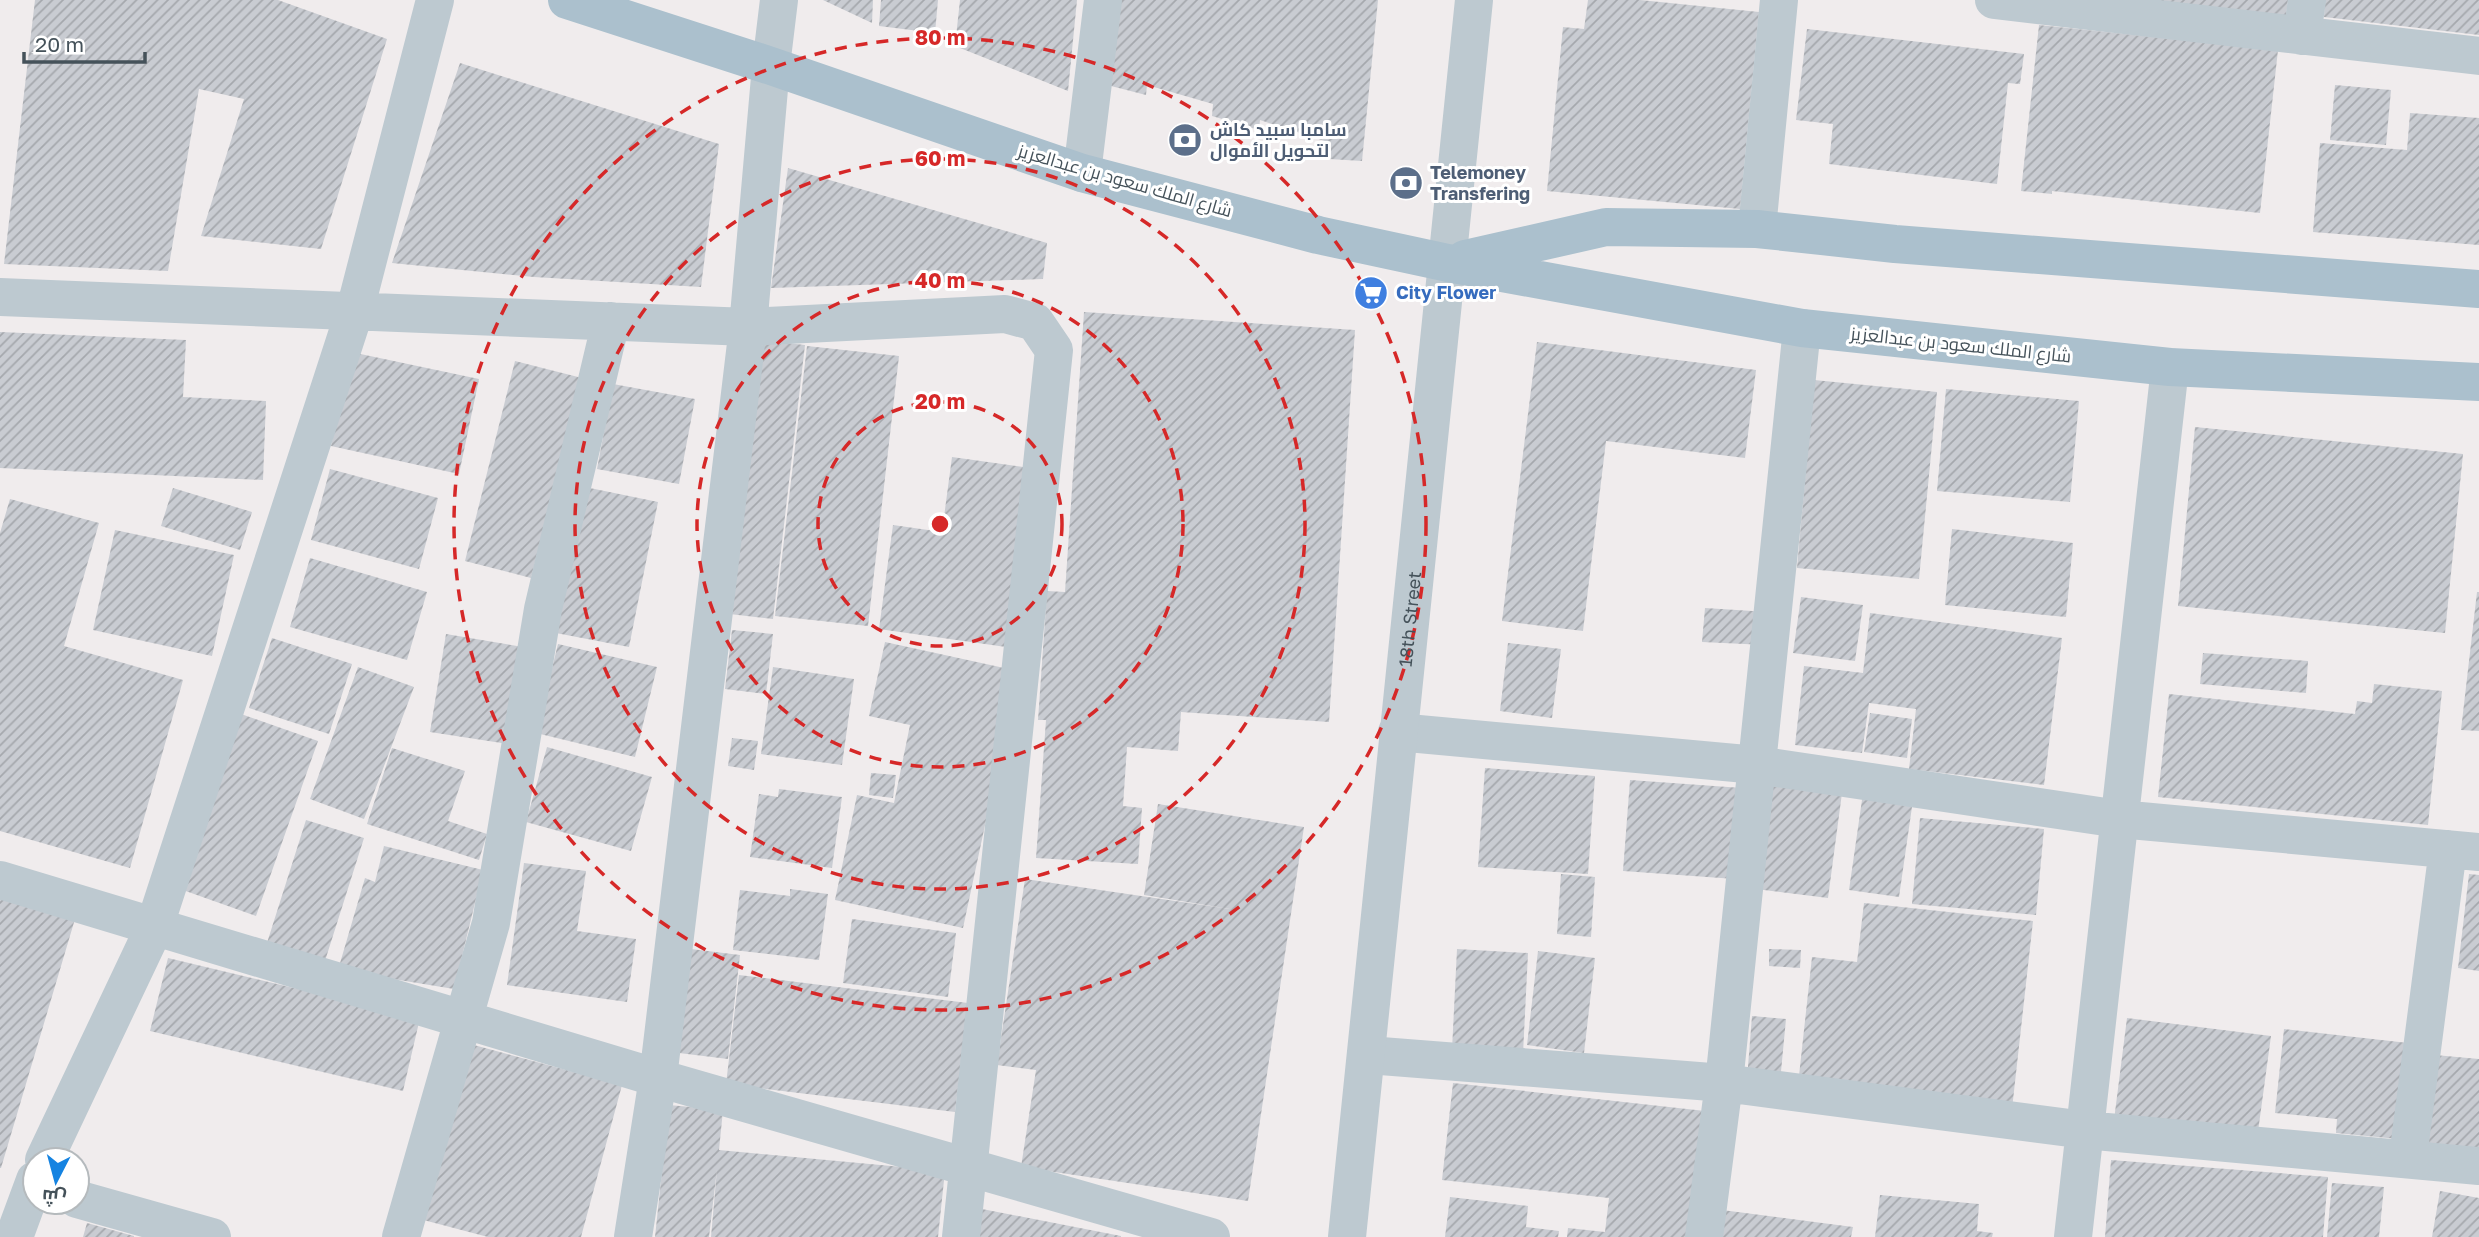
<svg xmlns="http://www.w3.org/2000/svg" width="2479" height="1237" font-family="'Golos Text',Cairo,sans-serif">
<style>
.building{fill:url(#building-hatch)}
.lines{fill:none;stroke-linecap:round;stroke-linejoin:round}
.minor{stroke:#bdc9d0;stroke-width:38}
.tertiary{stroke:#bdc9d0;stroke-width:38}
.primary{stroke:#abc0cd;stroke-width:38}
.ring{fill:none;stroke:#d62828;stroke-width:3.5;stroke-dasharray:12 9}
.labels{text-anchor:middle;stroke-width:6;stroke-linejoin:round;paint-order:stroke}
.service-label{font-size:18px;font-weight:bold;fill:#4e5e75;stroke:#fff;text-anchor:start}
.street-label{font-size:18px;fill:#45525a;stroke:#fff}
.shop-label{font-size:18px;font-weight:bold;fill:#366cbe;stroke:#fff;text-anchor:start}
.centre{fill:#d62828;stroke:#fff;stroke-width:3.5}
.ring-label{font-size:21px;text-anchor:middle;font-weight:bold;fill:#d62828;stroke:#fff;stroke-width:6;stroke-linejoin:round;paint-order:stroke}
</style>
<defs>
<pattern id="building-hatch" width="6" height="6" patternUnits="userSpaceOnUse" patternTransform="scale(1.75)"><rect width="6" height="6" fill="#c9ccd2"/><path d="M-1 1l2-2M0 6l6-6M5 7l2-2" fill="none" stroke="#a5a8ad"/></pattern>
</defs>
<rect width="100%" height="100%" fill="#f0eced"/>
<path class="building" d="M35 0H278L387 39 321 249 201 236 244 99 199 89 168 271 4 264Z
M823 0H873L872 23Z
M881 0H938L935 33 879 26Z
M960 0H1077L1068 91 955 46Z
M1121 0H1378L1362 161 1329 159 1331 143 1260 120 1259 130 1212 116 1213 104 1147 85 1146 95 1111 86Z
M1588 0H1640L1759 12 1740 209 1547 191 1563 27 1584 29Z
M2113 0H2288L2285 24Z
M2325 0H2479V35L2324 17Z
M2039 25 2278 50 2260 213 2052 191V194L2021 191Z
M1807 29 2024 54 2020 84 2008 83 1997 184 1829 164 1833 124 1796 120Z
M460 63 719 144 701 287 534 277 392 263Z
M2335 85 2391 90 2386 145 2330 140Z
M2410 113 2479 118V245L2313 232 2320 143 2407 150Z
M788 168 1047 243 1043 279 771 288Z
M1084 312 1355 330 1329 722 1181 712 1178 751 1127 747 1123 806 1142 808 1138 864 1036 858 1046 720H1038L1047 591 1065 592Z
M0 332 186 340 183 397 266 401 263 480 0 468Z
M752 339 805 345 773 619 721 613Z
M1537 342 1756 370 1745 458 1606 441 1583 631 1502 621Z
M807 346 899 356 868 626 775 616Z
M351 352 479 379 459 474 331 446Z
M515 361 582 378 531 578 465 561Z
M1814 380 1937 392 1919 579 1797 568Z
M613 384 695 399 679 484 597 469Z
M1946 389 2079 401 2070 502 1937 491Z
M2195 427 2463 454 2445 633 2178 606Z
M952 457 1031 468 1006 647 879 629 893 525 942 532Z
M330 469 438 498 419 569 311 540Z
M585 487 658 502 629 647 556 633Z
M173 488 252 512 240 550 161 526Z
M10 499 99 523 64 646 183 680 130 868 0 831V533Z
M1952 529 2073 543 2066 617 1945 605Z
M115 530 234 555 212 656 93 630Z
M310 558 427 592 407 660 290 627Z
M2477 592H2479V731L2461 730Z
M1801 597 1863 605 1855 661 1793 653Z
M1705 608 1768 612 1766 645 1702 642Z
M1870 613 2062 638 2044 785 1909 769 1916 709 1869 703 1862 753 1795 745 1804 666 1863 673Z
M732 630 773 634 766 694 725 689Z
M446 634 523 647 508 744 430 732Z
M272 638 352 664 329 734 249 708Z
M885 642 1018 671 963 928 835 900 857 795 894 803 910 725 869 716Z
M1508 643 1561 649 1552 718 1500 711Z
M558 644 657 667 635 757 536 733Z
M2203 653 2308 661 2306 693 2200 684Z
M358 667 414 687 364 819 310 799Z
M773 667 854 679 842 765 761 754Z
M2374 684 2442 691 2428 825 2158 797 2169 694 2355 714 2357 701 2372 703Z
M1870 713 1912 719 1907 758 1864 752Z
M241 714 318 741 256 916 180 889Z
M732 738 758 741 754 770 728 766Z
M547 747 652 777 631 851 526 822Z
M392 748 465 771 448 821 487 834 479 860 367 824Z
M1485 768 1595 776 1588 874 1478 867Z
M871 773 896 775 893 798 869 795Z
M1630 780 1742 788 1735 879 1623 871Z
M1771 782 1842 793 1828 898 1756 889Z
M779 789 842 797 832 868 750 857 759 794 778 797Z
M1863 793 1913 800 1899 897 1849 890Z
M1158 804 1304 827 1248 1201 1021 1167 1036 1070 997 1065 1025 879 1230 909 1144 895Z
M1920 818 2044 829 2036 915 1912 904Z
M306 820 364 838 324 964 266 946Z
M384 846 483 870 454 989 338 970 365 878 375 882Z
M524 863 586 871 577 931 636 939 627 1002 507 985Z
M1561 874 1595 877 1591 937 1557 934Z
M2469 874 2479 875V971L2458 968Z
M790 889 828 894 819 960 733 950 740 890 790 896Z
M0 897 75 919 1 1168H0Z
M1864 903 2033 921 2012 1109 1798 1085 1812 957 1857 962Z
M852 919 956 933 948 997 843 983Z
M691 949 740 955 728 1059 679 1053Z
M1457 949 1528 953 1523 1054 1452 1050Z
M1769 949 1801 950 1800 968 1769 966Z
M1538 951 1595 958 1584 1053 1527 1045Z
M168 958 420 1018 403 1091 150 1031Z
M739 975 968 1003 955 1112 726 1084Z
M1752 1016 1786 1019 1780 1082 1747 1079Z
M2127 1018 2271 1036 2257 1139 2114 1120Z
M2284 1029 2408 1043 2398 1139 2336 1133 2337 1119 2275 1113Z
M459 1041 622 1085 581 1237H488L412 1217Z
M2435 1055 2479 1059V1157L2425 1152Z
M1453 1083 1705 1111 1691 1237H1567L1568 1228 1605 1232 1609 1198 1442 1180Z
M669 1105 723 1110 719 1150 945 1171 938 1237H711L717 1169 709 1237H655Z
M2111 1160 2328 1177 2323 1237H2105Z
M2332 1183 2384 1187 2379 1237H2327Z
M2440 1191 2479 1198V1237H2432Z
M1880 1195 1979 1204 1977 1231 1993 1233 1992 1237H1875Z
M1450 1197 1528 1206 1526 1227 1559 1231 1558 1237H1445Z
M982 1209 1121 1236V1237H977Z
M1722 1210 1853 1227 1851 1237H1719Z
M87 1223 134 1236V1237H83Z"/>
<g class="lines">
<path class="minor" d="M1994 0 2479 56
M2302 36 2307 0
M1082 173 1103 0
M1757 229 1779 0
M0 297 748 327 1005 314 1035 322 1054 350 961 1237
M1397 732 1757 765 2119 819 2479 852
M0 880 658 1078 1211 1237
M1368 1055 1724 1083 2085 1130 2479 1166
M2408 1157 2448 849
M44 1160 154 928 355 310 435 0
M77 1199 212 1237
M14 1237 35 1180
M401 1237 491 923 543 609 611 321
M633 1237 658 1078 748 327 771 66
M1704 1237 1724 1083 1802 328
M2073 1237 2170 367"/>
<g class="tertiary">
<path d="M771 66 779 0"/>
<path id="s1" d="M1347 1237 1474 0"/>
</g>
<path class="primary" d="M567 0 771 66 1082 173 1318 235 1448 263 1802 328 2170 367 2479 382
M1465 259 1606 227 1757 229 1895 244 2479 289"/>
</g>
<g class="ring">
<circle cx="940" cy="524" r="122"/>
<circle cx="940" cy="524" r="243"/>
<circle cx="940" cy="524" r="365"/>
<circle cx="940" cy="524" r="486"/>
</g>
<defs>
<g id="bank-disc" transform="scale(1.75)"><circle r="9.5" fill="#5c6f8a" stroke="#fff"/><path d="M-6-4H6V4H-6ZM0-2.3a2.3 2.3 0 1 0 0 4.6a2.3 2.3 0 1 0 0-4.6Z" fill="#fff"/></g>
<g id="supermarket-disc" transform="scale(1.75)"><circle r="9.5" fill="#3f7fe0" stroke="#fff"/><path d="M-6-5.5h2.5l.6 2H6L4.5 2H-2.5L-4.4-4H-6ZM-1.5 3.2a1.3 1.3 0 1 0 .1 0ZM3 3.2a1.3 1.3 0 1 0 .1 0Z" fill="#fff"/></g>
</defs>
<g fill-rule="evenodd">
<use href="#bank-disc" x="1185" y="140"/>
<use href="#bank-disc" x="1406" y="183"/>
<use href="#supermarket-disc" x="1371" y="293"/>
</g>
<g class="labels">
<g class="service-label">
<text x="1210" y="136">سامبا سبيد كاش<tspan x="1210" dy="21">لتحويل الأموال</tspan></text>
<text x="1430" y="179">Telemoney<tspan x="1430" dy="21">Transfering</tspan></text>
</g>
<g class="street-label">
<text transform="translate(1125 181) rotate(16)" y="6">شارع الملك سعود بن عبدالعزيز</text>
<text transform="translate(1961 345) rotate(6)" y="6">شارع الملك سعود بن عبدالعزيز</text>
<text dy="6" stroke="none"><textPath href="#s1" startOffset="621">18th Street</textPath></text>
</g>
<g class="shop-label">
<text x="1396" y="299">City Flower</text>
</g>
</g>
<circle cx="940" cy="524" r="10" class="centre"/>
<g class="ring-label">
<text x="940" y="45">80 m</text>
<text x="940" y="166">60 m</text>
<text x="940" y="288">40 m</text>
<text x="940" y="409">20 m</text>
</g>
<g transform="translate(56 1181) rotate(186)"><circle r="33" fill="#ffffff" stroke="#b5babd" stroke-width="2"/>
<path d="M0-5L12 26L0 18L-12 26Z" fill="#1583e1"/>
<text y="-10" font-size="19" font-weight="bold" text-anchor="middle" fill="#45525a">ش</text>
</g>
<path d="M24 52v10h121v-10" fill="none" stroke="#45525a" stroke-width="3.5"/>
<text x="35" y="52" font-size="21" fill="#45525a" stroke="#ffffff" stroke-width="5" paint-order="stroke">20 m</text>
</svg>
